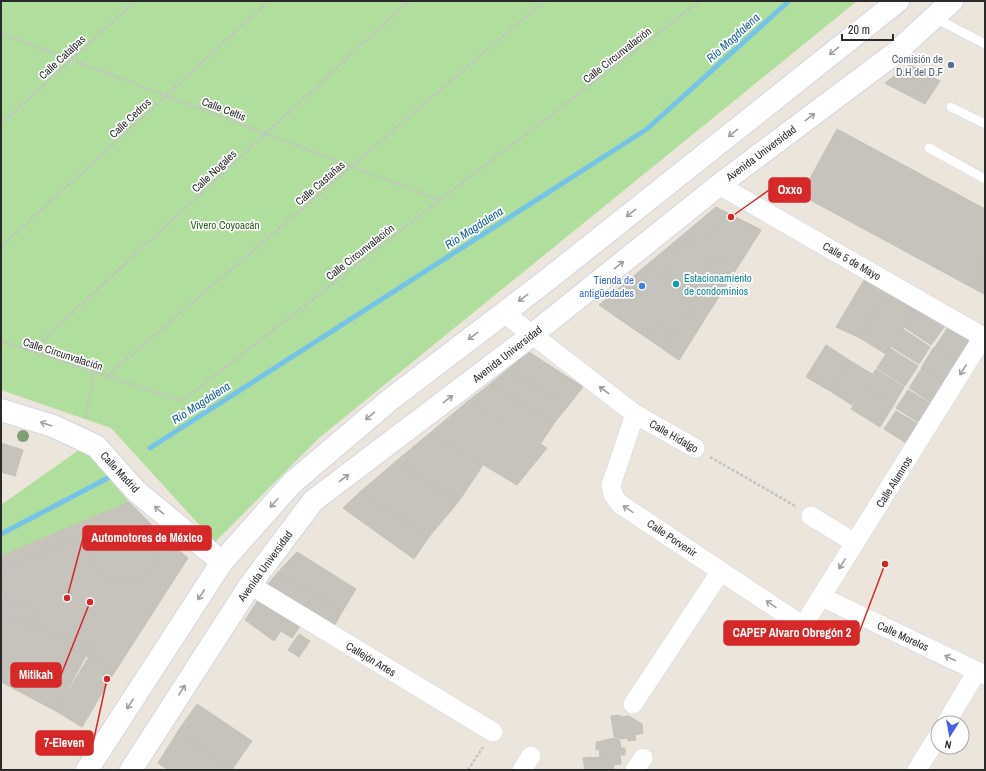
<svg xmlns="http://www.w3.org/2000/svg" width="986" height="771" font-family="'Archivo Narrow',sans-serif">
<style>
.green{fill:#b0de9c}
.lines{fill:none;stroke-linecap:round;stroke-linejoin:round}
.stream{stroke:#75c4e7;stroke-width:5}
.building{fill:#c6c2bc;stroke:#c6c1b6}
.service-casing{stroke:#d2d4e1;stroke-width:10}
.minor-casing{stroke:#d2d4e1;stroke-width:20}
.tertiary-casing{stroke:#d2d4e1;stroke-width:24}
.secondary-casing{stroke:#d2d4e1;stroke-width:24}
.path{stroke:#c3c3c3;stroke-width:2.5;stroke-dasharray:3 2;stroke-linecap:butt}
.service{stroke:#fff;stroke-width:9}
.minor{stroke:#fff;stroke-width:19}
.tertiary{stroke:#fff;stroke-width:22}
.secondary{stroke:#fff;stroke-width:22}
.tree{fill:#819d74}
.oneway{stroke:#9f9f9f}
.service-dot{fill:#5c6f8a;stroke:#fff;stroke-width:1.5}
.culture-dot{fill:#0f9aa8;stroke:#fff;stroke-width:1.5}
.shop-dot{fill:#3f7fe0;stroke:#fff;stroke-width:1.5}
.labels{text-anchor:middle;stroke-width:3.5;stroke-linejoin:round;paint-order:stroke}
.street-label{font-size:11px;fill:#2a2a2a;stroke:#fff}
.service-label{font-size:11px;fill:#4e5e75;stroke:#fff;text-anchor:end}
.park-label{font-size:11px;fill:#2a621e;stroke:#fff}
.culture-label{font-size:11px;fill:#0d838f;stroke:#fff;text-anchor:start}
.shop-label{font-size:11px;fill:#366cbe;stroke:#fff;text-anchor:end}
.water-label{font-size:12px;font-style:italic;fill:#156292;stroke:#fff}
.leader{fill:none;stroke:#d62828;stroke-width:1.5}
.callout-dot{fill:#d62828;stroke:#fff;stroke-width:1.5}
.callout{fill:#d62828;stroke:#d62828;stroke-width:1.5}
.callout-label{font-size:12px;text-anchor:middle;font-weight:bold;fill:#fff}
</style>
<rect width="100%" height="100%" fill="#ebe5dc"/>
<path class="green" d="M1 1H857L319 438 215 542 111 428 1 390Z
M83 447 129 502 1 556V505Z"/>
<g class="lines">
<path class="stream" d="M150 448 647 129 789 1
M1 534 108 478"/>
</g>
<path class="building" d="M910 65 940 81 925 104 885 83Z
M902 71 924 83 915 98 885 83Z
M837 129 985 209 984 294 801 195Z
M716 207 761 230 679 360 599 305Z
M725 212 761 230 736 269 713 255 702 273 724 288 711 309 662 277 685 240 691 244 700 230 709 235Z
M649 267 698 301 686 317 701 325 679 360 663 349 673 333 658 323 647 338 612 313 624 297 627 300Z
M864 280 887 292 860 338 836 327Z
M887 292 917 308 886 354 860 338Z
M917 308 945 326 931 345 904 327Z
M948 327 976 345 964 365 935 347Z
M903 329 930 347 919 364 892 347Z
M826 345 849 360 830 391 806 377Z
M934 347 963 365 950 386 921 368Z
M890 348 918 366 905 386 877 368Z
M529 352 583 387 568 406 507 370Z
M849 360 872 374 852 405 830 391Z
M922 368 950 386 937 406 909 388Z
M876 369 904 387 893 406 864 388Z
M507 370 568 406 555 422 489 385Z
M489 385 555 422 541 443 468 401Z
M864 388 893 406 880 427 851 409Z
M908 390 937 407 924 426 896 408Z
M468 401 547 448 517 485 430 433Z
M896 411 923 427 912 447 884 429Z
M430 433 483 465 459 501 395 462Z
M1 443 23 450 15 476 1 472Z
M395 462 459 501 429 537 360 492Z
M360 492 429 537 414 559 343 508Z
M129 502 150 523 158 535 160 550 157 564 147 575 134 581 120 582 106 577 96 566 91 553 92 538 96 529 1 570V556Z
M96 529 92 538 91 553 96 566 106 577 120 582 134 581 147 575 157 564 160 550 158 535 156 531 188 558 114 673 86 656 92 645 34 626 40 609 1 596V570Z
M297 552 356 589 342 612 278 572Z
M278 572 342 612 332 630 264 589Z
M1 596 40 609 34 626 1 616Z
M260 597 303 622 292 638 281 631 274 641 245 620Z
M1 616 92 645 56 711 1 682Z
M299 634 310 641 299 657 288 650Z
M88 658 114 673 82 727 56 711Z
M197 704 252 741 233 768 178 731Z
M620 715V717L629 716 642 724 643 733 635 735 636 740 628 741V738L620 739 614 736 611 716Z
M178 731 233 768 232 770H168L158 763Z
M615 738 620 741 621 748H625V755H620L621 764 613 765 600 757 599 749 596 750V742Z
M591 757 592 758 600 757 613 765 614 770H585L583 758Z"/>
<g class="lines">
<g class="service-casing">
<path id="service" d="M935 18 985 44
M951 107 985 124
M929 148 985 179"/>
</g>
<g class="minor-casing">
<path id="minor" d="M719 185 985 338
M504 313 635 414 695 448
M635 414 611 485 613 495 620 504 803 626 983 337
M811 516 855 543
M250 585 493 732
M822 597 985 675
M633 704 721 571
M946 723 977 671
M522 770 531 756
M635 770 643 758
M917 770 938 736"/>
</g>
<g class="tertiary-casing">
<path id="tertiary" d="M1 410 53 426 96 446 136 491 222 562"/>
</g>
<g class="secondary-casing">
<path id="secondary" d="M87 770 222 562 292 483 391 399 542 284 898 1
M131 770 250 585 313 501 532 335 719 185 894 54 952 1"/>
</g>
<path class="path" d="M1 33 440 200
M1 124 135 1
M1 247 269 1
M1 341 182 401 440 200 700 1
M31 351 409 1
M107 376 544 1
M85 419 94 373
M710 457 797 507
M468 770 483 747"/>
<use href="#service" class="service"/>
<use href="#minor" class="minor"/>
<use href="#tertiary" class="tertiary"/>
<use href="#secondary" class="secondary"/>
</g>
<circle class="tree" cx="23" cy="436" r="6"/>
<defs><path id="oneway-shaft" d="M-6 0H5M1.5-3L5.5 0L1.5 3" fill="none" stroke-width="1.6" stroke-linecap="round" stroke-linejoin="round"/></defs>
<g class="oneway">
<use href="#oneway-shaft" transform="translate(834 51) rotate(141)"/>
<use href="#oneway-shaft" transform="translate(810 117) rotate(-37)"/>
<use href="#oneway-shaft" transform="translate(733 133) rotate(141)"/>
<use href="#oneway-shaft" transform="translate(631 213) rotate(142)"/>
<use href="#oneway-shaft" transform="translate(619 265) rotate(-39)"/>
<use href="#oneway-shaft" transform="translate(523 298) rotate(143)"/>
<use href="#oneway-shaft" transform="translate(473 336) rotate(143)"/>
<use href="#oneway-shaft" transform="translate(963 370) rotate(122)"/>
<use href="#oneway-shaft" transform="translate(604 390) rotate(-143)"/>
<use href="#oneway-shaft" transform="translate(448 399) rotate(-37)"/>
<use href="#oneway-shaft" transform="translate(370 416) rotate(140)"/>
<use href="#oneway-shaft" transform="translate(46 424) rotate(-162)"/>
<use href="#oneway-shaft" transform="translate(344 478) rotate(-37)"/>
<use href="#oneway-shaft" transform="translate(274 503) rotate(132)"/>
<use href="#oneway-shaft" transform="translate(628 509) rotate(-146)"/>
<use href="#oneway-shaft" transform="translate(159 510) rotate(-140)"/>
<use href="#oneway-shaft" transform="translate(842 564) rotate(122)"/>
<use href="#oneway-shaft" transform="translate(201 595) rotate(123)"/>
<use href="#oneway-shaft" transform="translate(771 604) rotate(-146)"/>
<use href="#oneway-shaft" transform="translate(950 658) rotate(-155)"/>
<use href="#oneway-shaft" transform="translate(182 690) rotate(-57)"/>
<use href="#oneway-shaft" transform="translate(130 704) rotate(123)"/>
</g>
<circle class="service-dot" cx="951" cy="65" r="4"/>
<circle class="culture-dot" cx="676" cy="284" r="4"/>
<circle class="shop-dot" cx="642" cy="286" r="4"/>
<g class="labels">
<g class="street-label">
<text transform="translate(617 55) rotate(-38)" y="4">Calle Circunvalación</text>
<text transform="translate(62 57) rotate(-43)" y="4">Calle Catalpas</text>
<text transform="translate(224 109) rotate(21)" y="4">Calle Celtis</text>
<text transform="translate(130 118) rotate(-43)" y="4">Calle Cedros</text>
<text transform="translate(761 153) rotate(-37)" y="4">Avenida Universidad</text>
<text transform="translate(214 171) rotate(-43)" y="4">Calle Nogales</text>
<text transform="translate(320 183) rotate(-41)" y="4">Calle Castañas</text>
<text transform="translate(360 252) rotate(-38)" y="4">Calle Circunvalación</text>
<text transform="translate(852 261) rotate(30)" y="4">Calle 5 de Mayo</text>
<text transform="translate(63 354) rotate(18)" y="4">Calle Circunvalación</text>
<text transform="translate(507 354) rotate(-38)" y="4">Avenida Universidad</text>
<text transform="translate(674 436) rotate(30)" y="4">Calle Hidalgo</text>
<text transform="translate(120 472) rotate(47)" y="4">Calle Madrid</text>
<text transform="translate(894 482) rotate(-58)" y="4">Calle Alumnos</text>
<text transform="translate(672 538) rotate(34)" y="4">Calle Porvenir</text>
<text transform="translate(265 566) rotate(-54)" y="4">Avenida Universidad</text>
<text transform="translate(903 636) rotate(25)" y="4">Calle Morelos</text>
<text transform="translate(371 659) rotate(31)" y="4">Callejón Artes</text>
</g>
<g class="service-label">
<text x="943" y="63">Comisión de<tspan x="943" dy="13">D.H del D.F</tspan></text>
</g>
<g class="park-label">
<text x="225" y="229">Vivero Coyoacán</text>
</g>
<g class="culture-label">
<text x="684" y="282">Estacionamiento<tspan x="684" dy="13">de condominios</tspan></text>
</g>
<g class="shop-label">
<text x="634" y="284">Tienda de<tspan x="634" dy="13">antigüedades</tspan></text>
</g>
<g class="water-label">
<text transform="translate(733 38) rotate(-42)" y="4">Río Magdalena</text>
<text transform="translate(474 228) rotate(-33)" y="4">Río Magdalena</text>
<text transform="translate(201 403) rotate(-33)" y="4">Río Magdalena</text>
</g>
</g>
<path class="leader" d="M731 217L769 190M67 598L83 538M885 564L859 633M90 602L61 675M107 679L93 743"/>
<g class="callout-dot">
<circle cx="731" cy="217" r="4"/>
<circle cx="67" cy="598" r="4"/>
<circle cx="885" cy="564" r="4"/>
<circle cx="90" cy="602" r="4"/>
<circle cx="107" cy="679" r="4"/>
</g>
<g class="callout">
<rect x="769" y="178" width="41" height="24" rx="4"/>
<rect x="83" y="526" width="128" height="24" rx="4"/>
<rect x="724" y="621" width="135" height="24" rx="4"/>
<rect x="11" y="663" width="50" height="24" rx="4"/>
<rect x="36" y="731" width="57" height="24" rx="4"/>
</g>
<g class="callout-label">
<text x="790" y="194">Oxxo</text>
<text x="147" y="542">Automotores de México</text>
<text x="792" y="637">CAPEP Alvaro Obregón 2</text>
<text x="36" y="679">Mitikah</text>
<text x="64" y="747">7-Eleven</text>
</g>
<rect width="986" height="771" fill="none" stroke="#2a2a2a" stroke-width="4"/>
<g transform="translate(950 735) rotate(191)"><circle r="19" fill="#ffffff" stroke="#aaaaaa"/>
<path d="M0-3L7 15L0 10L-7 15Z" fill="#465eee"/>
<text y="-6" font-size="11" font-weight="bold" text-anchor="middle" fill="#2a2a2a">N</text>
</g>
<path d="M842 34v6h51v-6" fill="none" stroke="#2a2a2a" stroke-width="2"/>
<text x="848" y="34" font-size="12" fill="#2a2a2a" stroke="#ffffff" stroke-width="3" paint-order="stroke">20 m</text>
</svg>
